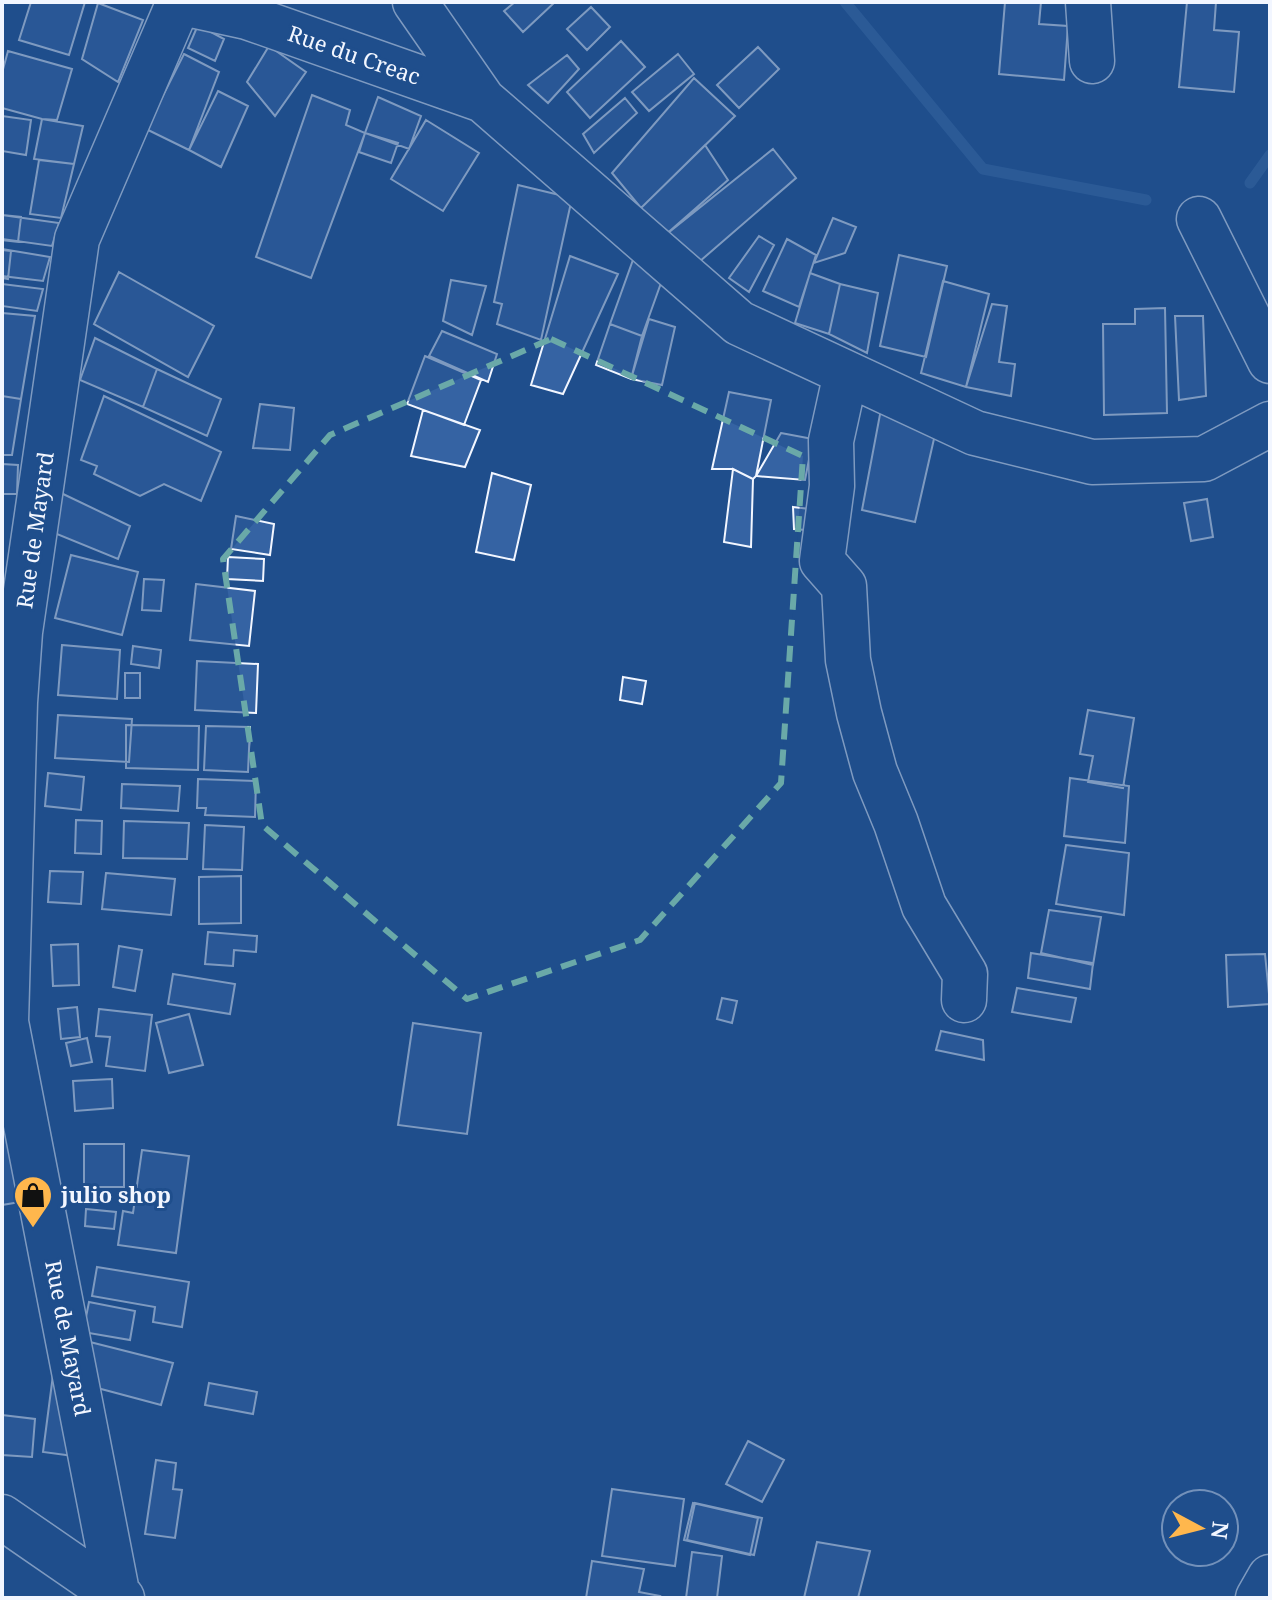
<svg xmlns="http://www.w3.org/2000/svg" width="1272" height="1600" font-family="'Noto Serif',serif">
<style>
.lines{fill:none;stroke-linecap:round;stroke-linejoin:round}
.stream{stroke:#3b69a3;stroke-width:11}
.building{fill:#3563a3;stroke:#f2f6ff;stroke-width:2}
.minor-casing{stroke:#f2f6ff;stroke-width:47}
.minor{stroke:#1f4e8c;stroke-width:44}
.marked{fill:none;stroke:#6aa9a8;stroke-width:6;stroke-dasharray:16 10;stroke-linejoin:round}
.labels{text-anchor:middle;stroke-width:6;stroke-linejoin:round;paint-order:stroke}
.street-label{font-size:22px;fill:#f2f6ff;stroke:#1f4e8c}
.poi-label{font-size:22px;font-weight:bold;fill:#f2f6ff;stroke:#1f4e8c;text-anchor:start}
</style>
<rect width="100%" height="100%" fill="#1f4e8c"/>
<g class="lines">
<path class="stream" d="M845 2 983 169 1146 200
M1250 183 1270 155"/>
</g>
<path class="building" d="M31 2H85L69 55 19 40Z
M515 2H555L523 32 504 11Z
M1005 2H1041L1039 24 1068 26 1064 80 999 74Z
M1187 2H1216L1214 30 1239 32 1234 92 1179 87Z
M98 3 143 20 118 82 82 59Z
M591 7 610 27 587 50 567 29Z
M198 25 224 39 215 61 188 48Z
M621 41 645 67 590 118 567 92Z
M269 46 306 72 275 116 247 82Z
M758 47 779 69 739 108 717 85Z
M8 51 72 69 57 120 42 119 2 108V73Z
M184 54 219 72 189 150 146 129Z
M678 54 694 74 649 111 632 92Z
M567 55 579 69 548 103 528 85Z
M694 78 735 116 641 208 612 173Z
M218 91 248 106 221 167 189 150Z
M312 95 350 110 346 125 365 133 311 278 256 257Z
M378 97 421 116 409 149 365 133Z
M625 98 637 113 594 153 583 134Z
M2 116 31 120 26 155 2 151Z
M42 119 83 126 74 164 34 159Z
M426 120 479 153 443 211 391 179Z
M365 133 398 143 391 163 359 152Z
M705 145 728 180 663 237 641 208Z
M773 149 796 178 699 262 663 237Z
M39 160 74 164 61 218 30 214Z
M518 185 572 198 541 340 497 324 502 304 494 302Z
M2 215 21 217 18 242 2 240Z
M2 215 59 223 52 246 2 239Z
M833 218 856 227 845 253 814 263Z
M759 236 774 245 749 292 729 278Z
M787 239 816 255 799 307 763 291Z
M2 249 50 257 43 281 2 276Z
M2 250 11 251 8 279 2 278Z
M899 255 947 266 926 357 880 346Z
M570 256 618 274 563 394 531 385Z
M634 257 666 269 642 336 610 324Z
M119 272 214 326 188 377 94 324Z
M810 273 840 284 829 334 795 323Z
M451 280 486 286 472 335 443 321Z
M943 281 989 294 966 387 921 373Z
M2 284 43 289 37 311 2 306Z
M840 284 878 293 867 353 829 334Z
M992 304 1007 306 999 362 1015 364 1011 396 966 387Z
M1165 308 1167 413 1104 415 1103 324H1135V309Z
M2 313 35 316 21 399 2 396Z
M1175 316H1203L1206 396 1179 400Z
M649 319 675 327 662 385 631 379Z
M610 324 642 336 631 379 596 365Z
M442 331 497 354 488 382 429 356Z
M95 338 157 369 143 407 80 380Z
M425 356 481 380 464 425 407 404Z
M157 369 221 399 207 436 143 407Z
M729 392 771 400 756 476 753 479 733 469H712Z
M2 396 21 399 12 455H2Z
M104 396 221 452 201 501 164 484 140 496 94 474 97 466 81 460Z
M260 404 294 408 290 450 253 448Z
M881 409 936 430 915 522 862 510Z
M423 410 480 430 465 467 411 456Z
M781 433 813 439 805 480 756 476Z
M2 464 18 465 17 494H2Z
M733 469 753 479 751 547 724 542Z
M492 473 531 485 514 560 476 552Z
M61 493 130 526 118 559 47 530Z
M1207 499 1213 537 1191 541 1184 503Z
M793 507 818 510 817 531 794 529Z
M236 516 274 524 270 555 231 549Z
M71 555 138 572 122 635 55 618Z
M228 557 264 559 263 581 227 579Z
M144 579 164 580 161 611 142 610Z
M196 584 255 591 249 646 190 640Z
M62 645 120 650 117 699 58 695Z
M133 646 161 650 159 668 131 664Z
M197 661 258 664 256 713 195 710Z
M125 673H140V698H125Z
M623 677 646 681 642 704 620 700Z
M1088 710 1134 718 1123 788 1088 782 1093 756 1080 754Z
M58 715 132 719 129 762 55 758Z
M126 725 199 726 198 770 126 768Z
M206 726 250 727 248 772 204 770Z
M48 773 84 777 81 810 45 806Z
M1070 778 1129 786 1125 843 1064 836Z
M198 779 256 781 255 817 205 815 206 808H197Z
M122 784 180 786 178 811 121 808Z
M76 820 102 821 101 854 75 853Z
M124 821 189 823 187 859 123 858Z
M205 825 244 827 242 870 203 869Z
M1066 845 1129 853 1124 915 1056 904Z
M50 871 83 872 81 904 48 902Z
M106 873 175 879 171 915 102 909Z
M241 876V923L199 924V877Z
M1049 910 1101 917 1093 965 1041 953Z
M208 932 257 936 256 952 234 950 233 966 205 964Z
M78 944 79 985 53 986 51 945Z
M119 946 142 950 135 991 113 987Z
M1031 953 1093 963 1090 989 1028 978Z
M1265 954 1270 1004 1228 1007 1226 955Z
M173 974 235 984 230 1014 168 1004Z
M1017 988 1076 998 1071 1022 1012 1012Z
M722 998 737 1001 732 1023 717 1019Z
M77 1007 80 1037 61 1039 58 1009Z
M99 1009 152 1015 145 1071 106 1066 110 1037 96 1036Z
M189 1014 203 1065 169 1073 156 1023Z
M413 1023 481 1033 467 1134 398 1125Z
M941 1031 983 1040 984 1060 936 1050Z
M87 1038 92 1062 71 1066 66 1043Z
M112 1079 113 1108 75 1111 73 1081Z
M2 1081 32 1200 2 1205Z
M84 1144H124V1187H84Z
M142 1150 189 1156 176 1253 118 1245 123 1211 133 1213Z
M86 1209 116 1212 114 1229 85 1226Z
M97 1267 189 1282 182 1327 153 1322 155 1307 92 1296Z
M89 1302 135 1311 130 1340 83 1332Z
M86 1341 173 1363 161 1405 75 1382Z
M53 1375 81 1457 43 1452Z
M209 1383 257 1392 253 1414 205 1405Z
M2 1415 35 1419 32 1457 2 1455Z
M748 1441 784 1460 762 1502 726 1484Z
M156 1460 176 1463 173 1489 182 1490 175 1538 145 1534Z
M612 1489 684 1499 675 1566 602 1556Z
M693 1503 758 1518 750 1555 684 1540Z
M695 1503 762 1518 754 1555 687 1540Z
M817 1542 870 1551 858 1598H804Z
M692 1552 722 1556 717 1598H686Z
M592 1561 644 1569 639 1592 660 1596 659 1598H586Z"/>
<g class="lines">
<g class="minor-casing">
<path id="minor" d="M178 2 247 17 483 100
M415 2 483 100 739 323 975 433 1092 462 1204 459 1270 424
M1088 2 1092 61
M1199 219 1270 361
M846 373 831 441 832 486 822 561 844 586 848 660 859 713 875 772 896 823 924 906 965 974 964 1000
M2 1517 118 1597 122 1598
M118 1597 6 1022 15 702 20 632 77 239 179 2
M1258 1598 1270 1577"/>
</g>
<use href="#minor" class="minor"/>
</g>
<path d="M0 0H1272V1600H0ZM551 339 803 456 781 783 640 940 467 999 262 825 223 559 330 435Z" fill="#1f4e8c" fill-opacity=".55" fill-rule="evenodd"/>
<path class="marked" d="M551 339 803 456 781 783 640 940 467 999 262 825 223 559 330 435Z"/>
<defs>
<g id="shop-pin" transform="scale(2)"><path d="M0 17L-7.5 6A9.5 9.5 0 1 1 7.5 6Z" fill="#ffb74d" stroke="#1f4e8c"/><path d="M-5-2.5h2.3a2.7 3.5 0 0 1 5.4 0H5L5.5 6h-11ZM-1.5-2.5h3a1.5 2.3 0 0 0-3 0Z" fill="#111"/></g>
</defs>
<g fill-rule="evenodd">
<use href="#shop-pin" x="33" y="1195"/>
</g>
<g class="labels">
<g class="street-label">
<text transform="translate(354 55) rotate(19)" y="8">Rue du Creac</text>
<text transform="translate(35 530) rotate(-82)" y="8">Rue de Mayard</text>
<text transform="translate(68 1338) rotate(79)" y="8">Rue de Mayard</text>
</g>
<g class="poi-label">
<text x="61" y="1203">julio shop</text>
</g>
</g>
<rect width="1272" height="1600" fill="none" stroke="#f2f6ff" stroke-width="8"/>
<g transform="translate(1200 1528) rotate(97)"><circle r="38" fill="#1f4e8c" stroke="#7391ba" stroke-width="2"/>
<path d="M0-6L14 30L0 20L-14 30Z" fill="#ffb74d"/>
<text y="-12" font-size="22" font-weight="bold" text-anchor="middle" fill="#f2f6ff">N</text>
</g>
</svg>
